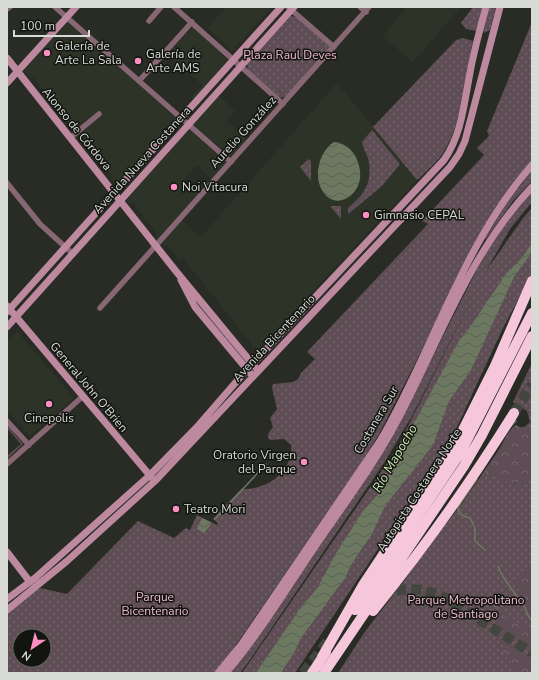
<svg xmlns="http://www.w3.org/2000/svg" width="539" height="680" font-family="'Nunito Sans',sans-serif">
<style>
.built{fill:#2d3427}
.grass{fill:url(#grass-dots);fill-rule:evenodd}
.forest{fill:url(#forest-crowns)}
.water{fill:url(#water-waves)}
.lines{fill:none;stroke-linecap:round;stroke-linejoin:round}
.stream{stroke:#6c7960;stroke-width:1.5}
.highway-tunnel{stroke:#42463f;stroke-width:10;stroke-dasharray:10 5;stroke-linecap:butt}
.street{stroke:#886775;stroke-width:5.5}
.secondary{stroke:#bc899f;stroke-width:7}
.highway{stroke:#f6c6da;stroke-width:10}
.poi-dot{fill:#fc8fc1;stroke:#121410;stroke-width:1.5}
.labels{text-anchor:middle;stroke-width:3;stroke-linejoin:round;paint-order:stroke}
.poi-label{font-size:12px;fill:#d7dad5;stroke:#121410;text-anchor:start}
.park-label{font-size:12px;fill:#f1b9d1;stroke:#121410}
.street-label{font-size:12px;fill:#d7dad5;stroke:#121410}
.water-label{font-size:13px;font-style:italic;fill:#cce6b4;stroke:#121410}
</style>
<defs>
<pattern id="grass-dots" width="8" height="8" patternUnits="userSpaceOnUse"><rect width="8" height="8" fill="#5e4d54"/><path d="M2 2h.1M6 6h.1" fill="none" stroke="#74666c" stroke-width="1.8" stroke-linecap="round"/></pattern>
<pattern id="forest-crowns" width="20" height="18" patternUnits="userSpaceOnUse"><rect width="20" height="18" fill="#5e4d54"/><path d="M2 6a3 3 0 1 1 6 0M12 15a3 3 0 1 1 6 0" fill="none" stroke="#74666c"/></pattern>
<pattern id="water-waves" width="16" height="10" patternUnits="userSpaceOnUse"><rect width="16" height="10" fill="#6c7960"/><path d="M0 5q4-4 8 0t8 0" fill="none" stroke="#5a6353"/></pattern>
</defs>
<rect width="100%" height="100%" fill="#282c25"/>
<path class="built" d="M226 7H272L232 51 208 28Z
M407 7H461L413 62 382 36Z
M68 22 175 117 174 121 117 185 110 180 113 177 90 148 87 151 76 137 79 135 59 109 55 111 50 104 53 101 33 77 30 79 25 72V68Z
M193 27 228 60 195 99 191 97 202 85 167 54Z
M337 83 417 180 257 351 183 258 180 261 167 244 163 247 162 243 182 221 200 238Z
M218 95 235 111 226 121 248 141 231 157 194 125Z
M188 130 192 131 226 162 212 179 197 165 184 180 199 194 158 240 155 237 157 234 132 202 129 204 127 202 126 198Z
M17 331 74 398 30 436 7 411V341Z"/>
<path class="grass" d="M473 7H483L477 31 466 29 461 23Z
M489 7H496L490 30 484 33 483 30Z
M291 16 296 17 330 47V50L288 96 279 98 248 70 247 64Z
M532 22V162L522 173 446 303 378 436 359 466 229 655 214 673H7V611L40 588 67 594 138 521 174 538 186 528 190 530 197 515 217 525 218 523 213 519 241 489C265 490 293 474 291 445L284 439 271 440 268 438V434L273 427 270 418 277 409 272 388 273 384 293 382 298 379 301 373 315 359 307 352 428 224 422 221 484 155 477 148 489 136 487 131ZM20 636H44V660H20Z
M463 38 473 41C465 76 463 123 443 153 436 163 426 172 417 180L373 127 456 40Z
M372 130 400 164 382 186 348 214V208C363 196 372 184 369 163 368 155 363 149 362 142Z
M309 159 311 161V181L300 167Z
M532 170V181L513 201 486 239 485 238 505 206Z
M532 189V202L510 229 486 271 523 218 532 208V274L503 328 450 442 295 673H242L396 450 475 292 412 416 384 463 247 664 240 673H231L399 423 495 234Z
M330 206H341V219Z
M199 301 248 364 247 366 197 304Z
M532 363V673H338L364 633 404 581 424 551 463 502 513 429 521 430 530 422 527 411 513 402Z
M7 425 23 444 7 459V456L21 444 7 428Z"/>
<path class="forest" d="M516 425 520 427H532V476L523 482 525 484 523 486H513L497 477H488L484 475C484 466 492 464 496 457 501 447 506 432 516 425Z
M532 565V618L530 617 519 592 517 580Z
M500 596V609L505 618 514 619 527 630 532 627V673H513L508 656 502 652 506 632 499 629 492 617 496 601Z"/>
<path class="water" d="M334 142C353 143 364 166 359 183 354 199 335 208 324 193 312 178 319 151 334 142Z
M532 243V252L514 277 471 370 449 401 433 445 385 506 372 534 352 563 345 578 301 638 295 651 281 673H256L299 610 318 587 335 555 363 511 380 492 412 427 460 339 468 330 506 274 522 258Z
M202 518 212 523 204 533 197 529Z"/>
<g class="lines">
<path class="stream" d="M510 427 516 421
M477 479 458 507C458 514 464 517 470 518L475 528V541L485 550
M215 519 266 464
M498 566C503 581 516 593 524 606 527 611 527 617 532 620"/>
<path class="highway-tunnel" d="M514 413 532 384
M382 595C404 586 426 588 447 599L532 653
M303 673 330 638"/>
<path class="street" d="M55 7 231 162
M174 7 283 104
M288 7 334 47
M360 7 366 12
M7 9 10 7
M149 21 161 7
M139 81 192 22
M70 138 99 114
M7 183 40 224 73 254
M100 308 369 7
M7 421 29 445
M7 464 82 397"/>
<path class="secondary" d="M7 58 175 270 255 367
M7 83 76 7
M181 280 195 307 250 373
M7 306 152 478
M7 312 281 7
M7 327 294 7
M7 552 30 582
M7 599 35 578 149 476 197 427 243 374 444 160C462 134 464 103 470 73 474 50 480 29 486 7
M7 610 67 561 155 481 450 167 459 154 465 141 500 7
M218 673 241 645 380 441C433 351 462 245 532 165
M226 673C260 633 287 588 316 545 344 504 374 465 397 421 439 342 469 253 532 187"/>
<path class="highway" d="M355 610 461 452 532 313
M373 611C424 548 471 482 514 413
M322 657 363 585 454 448 495 366 532 281
M312 673 326 652
M324 673 464 466 482 435 532 336"/>
</g>
<g class="poi-dot">
<circle cx="47" cy="53" r="4"/>
<circle cx="138" cy="61" r="4"/>
<circle cx="174" cy="187" r="4"/>
<circle cx="366" cy="215" r="4"/>
<circle cx="49" cy="404" r="4"/>
<circle cx="304" cy="462" r="4"/>
<circle cx="176" cy="509" r="4"/>
</g>
<g class="labels">
<g class="poi-label">
<text x="55" y="50">Galería de<tspan x="55" dy="14">Arte La Sala</tspan></text>
<text x="146" y="58">Galería de<tspan x="146" dy="14">Arte AMS</tspan></text>
<text x="182" y="191">Noi Vitacura</text>
<text x="374" y="219">Gimnasio CEPAL</text>
<text x="49" y="422" text-anchor="middle">Cinepolis</text>
<text x="296" y="459" text-anchor="end">Oratorio Virgen<tspan x="296" dy="14">del Parque</tspan></text>
<text x="184" y="513">Teatro Mori</text>
</g>
<g class="park-label">
<text x="290" y="59">Plaza Raul Deves</text>
<text x="155" y="601">Parque<tspan x="155" dy="14">Bicentenario</tspan></text>
<text x="466" y="604">Parque Metropolitano<tspan x="466" dy="14">de Santiago</tspan></text>
</g>
<g class="street-label">
<text transform="translate(77 129) rotate(51)" y="4">Alonso de Córdova</text>
<text transform="translate(243 132) rotate(-48)" y="4">Aurelio González</text>
<text transform="translate(142 160) rotate(-48)" y="4">Avenida Nueva Costanera</text>
<text transform="translate(274 338) rotate(-47)" y="4">Avenida Bicentenario</text>
<text transform="translate(89 387) rotate(50)" y="4">General John O'Brien</text>
<text transform="translate(376 420) rotate(-60)" y="4">Costanera Sur</text>
<text transform="translate(419 490) rotate(-57)" y="4">Autopista Costanera Norte</text>
</g>
<g class="water-label">
<text transform="translate(394 458) rotate(-60)" y="5">Río Mapocho</text>
</g>
</g>
<rect width="539" height="680" fill="none" stroke="#d7dad5" stroke-width="16"/>
<g transform="translate(32 648) rotate(215)"><circle r="19" fill="#121410" stroke="#61635f"/>
<path d="M0-3L7 15L0 10L-7 15Z" fill="#fc8fc1"/>
<text y="-6" font-size="11" font-weight="bold" text-anchor="middle" fill="#d7dad5">N</text>
</g>
<path d="M14 30v6h75v-6" fill="none" stroke="#d7dad5" stroke-width="2"/>
<text x="20" y="30" font-size="12" fill="#d7dad5" stroke="#121410" stroke-width="3" paint-order="stroke">100 m</text>
</svg>
